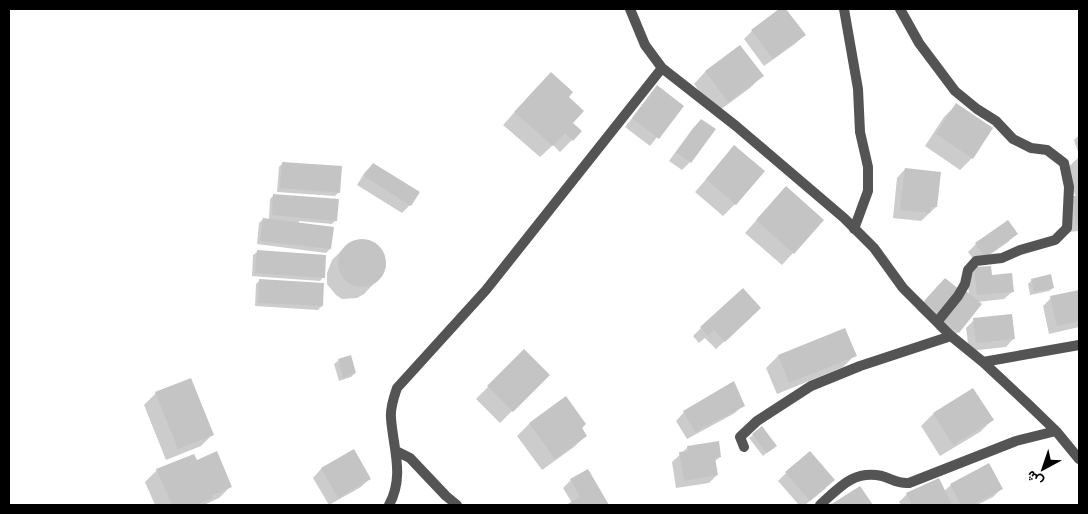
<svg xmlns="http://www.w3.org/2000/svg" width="1088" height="514" font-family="'Fira Sans',Vazirmatn,sans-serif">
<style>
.shadow{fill:#0003}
.building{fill:#c4c4c4}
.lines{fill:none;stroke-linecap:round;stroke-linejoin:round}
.street{stroke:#545454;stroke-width:10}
</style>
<rect width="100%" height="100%" fill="#fff"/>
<path class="shadow" d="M781 9H785L804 35 796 43 764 66 744 39 752 31Z
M740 46 762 76 750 88 716 113 694 84 705 72Z
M539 85 567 97 571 123 572 140 560 152 553 145 540 157 503 125Z
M657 87 682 106 650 146 625 127Z
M956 105 972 158 960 170 925 146 944 117Z
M701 120 690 162 682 170 669 161 693 128Z
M1079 135V155L1074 140Z
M734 147 735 204 723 216 695 192Z
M1079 157V231L1068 232 1065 206 1076 197 1065 170Z
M283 163 339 192 335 196 277 192 279 167Z
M373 164 410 205 402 213 357 185 365 172Z
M905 169 936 207 921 221 893 218 897 178Z
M786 187 793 253 782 265 745 233Z
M274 195 336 220 332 224 299 221V224L330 249 326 253 257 244 259 223 263 219 269 220 270 199Z
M1016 234 1008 242 977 264 968 252 976 244Z
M358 240 368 241 382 251 385 258 386 266 383 274 364 294 357 298 342 299 336 295 327 284V273L332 260 345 247Z
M257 252 323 277 320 281 252 276 253 255Z
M975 268 991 276 1013 291 1004 299 977 302 958 332 950 340 936 329 958 301 969 295 967 277Z
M260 280 322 306 318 310 255 306 256 284Z
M1032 280 1053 288 1049 291 1030 295 1028 284Z
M937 287 938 313 930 321 917 310Z
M1079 291V327L1049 334 1043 306 1051 298Z
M752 316 716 349 705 338 699 343 693 336 701 328Z
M974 320 1014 338 1006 347 969 351 966 328Z
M845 329 855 355 843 367 777 394 766 368 778 356Z
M524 351 548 375 500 423 476 399Z
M350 357 355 373 351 377 339 381 334 364 338 361Z
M973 390 992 420 980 432 940 456 921 426 933 414Z
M156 393 213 434 201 446 166 460 144 405Z
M566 398 586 435 574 447 542 470 517 436 529 424Z
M743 405 735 413 687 439 676 421 684 412Z
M753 435 771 449 763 456 749 438Z
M688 447 720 457 714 462 717 475 709 483 676 488 672 462Z
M354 451 369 479 361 487 329 505 313 478 321 469Z
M196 462 231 486 219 498 204 505H155L145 482 157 470Z
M786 473 826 488 805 505H799L778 481Z
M571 480 607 504 568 505 572 503 563 488Z
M951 485 1001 489 993 497 977 505H901L899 502 907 494 944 491Z"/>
<path class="building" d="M779 9H786L806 35 773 59 751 30Z
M740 45 764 76 728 102 705 71Z
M551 72 573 92 569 97 584 111 573 123 582 131 573 141 565 133 553 146 514 112Z
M657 85 684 106 659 139 632 118Z
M956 103 993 128 973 159 936 134Z
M701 119 716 129 691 163 676 152Z
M734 145 765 171 736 205 706 179Z
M282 162 342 166 340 193 280 188Z
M373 163 420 192 411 206 364 176Z
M905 168 941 172 937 207H931L930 213 900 210Z
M786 186 824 220 794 254 756 220Z
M273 194 339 199 337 221 272 215Z
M1073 196H1079V225H1076Z
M263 218 334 227 331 249 260 241Z
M1008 220 1018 234 985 257 975 243Z
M338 263a24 24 0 1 1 48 0a24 24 0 1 1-48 0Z
M257 250 326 255 325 278 255 273Z
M991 266 992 275 1012 273 1014 292 977 295 974 267Z
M1051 274 1054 288 1034 292 1031 279Z
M945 278 960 290 939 314 924 301Z
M259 279 324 283 323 306 258 303Z
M743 288 761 308 725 342 714 330 708 336 700 327Z
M1079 290V321L1057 326 1050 296Z
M966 291 982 304 959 333 943 320Z
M1012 314 1015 339 976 343 973 318Z
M845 328 857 356 789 383 778 355Z
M524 349 550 375 513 412 487 386Z
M351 355 356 373 343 378 338 359Z
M191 378 214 435 178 449 155 392Z
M734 381 745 406 695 432 683 411Z
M973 388 994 420 953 445 933 413Z
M566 396 586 424 582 428 587 436 555 459 529 423Z
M762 426 777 446 767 453 752 434Z
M719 441 721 457 715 458 718 475 684 481 679 452 688 451 687 446Z
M354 449 371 479 338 498 321 468Z
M217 451 232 487 212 495 213 498 195 505H172L156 469 194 454 197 460Z
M810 451 835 480 810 501 785 472Z
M989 463 1003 489 972 505H961L950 484Z
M588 469 609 505H566L580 497 570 479Z
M939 478 952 505H912L906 493Z
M860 486 873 505H830Z"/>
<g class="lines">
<path class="street" d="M630 9 645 45 662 68 736 126 844 218 874 248 903 288 951 336 983 362 1028 404 1056 431 1079 459
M844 9 858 89 860 132 868 167V191L854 229
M900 9 919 43 955 91 977 109 996 121 1013 139 1031 148 1047 150 1064 163 1069 187 1067 228 1055 240 1020 250 1002 258 976 261 968 270 965 284 958 296 937 322
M983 362 1079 345
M744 447 740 437 757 421 811 386 860 366 951 336
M396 451 410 458 446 496 457 505
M389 505C405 476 393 448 391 418 390 407 394 397 397 388L486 290 662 68
M820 505C840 487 853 470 882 476 892 479 898 484 909 483L1016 441 1056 431"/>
</g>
<rect width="1088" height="514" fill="none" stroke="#000000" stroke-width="20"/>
<g transform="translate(1043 469) rotate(220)" stroke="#ffffff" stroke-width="4" paint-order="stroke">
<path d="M0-4L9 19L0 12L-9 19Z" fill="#000000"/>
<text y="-8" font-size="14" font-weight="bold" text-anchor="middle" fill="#000000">ش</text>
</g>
</svg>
